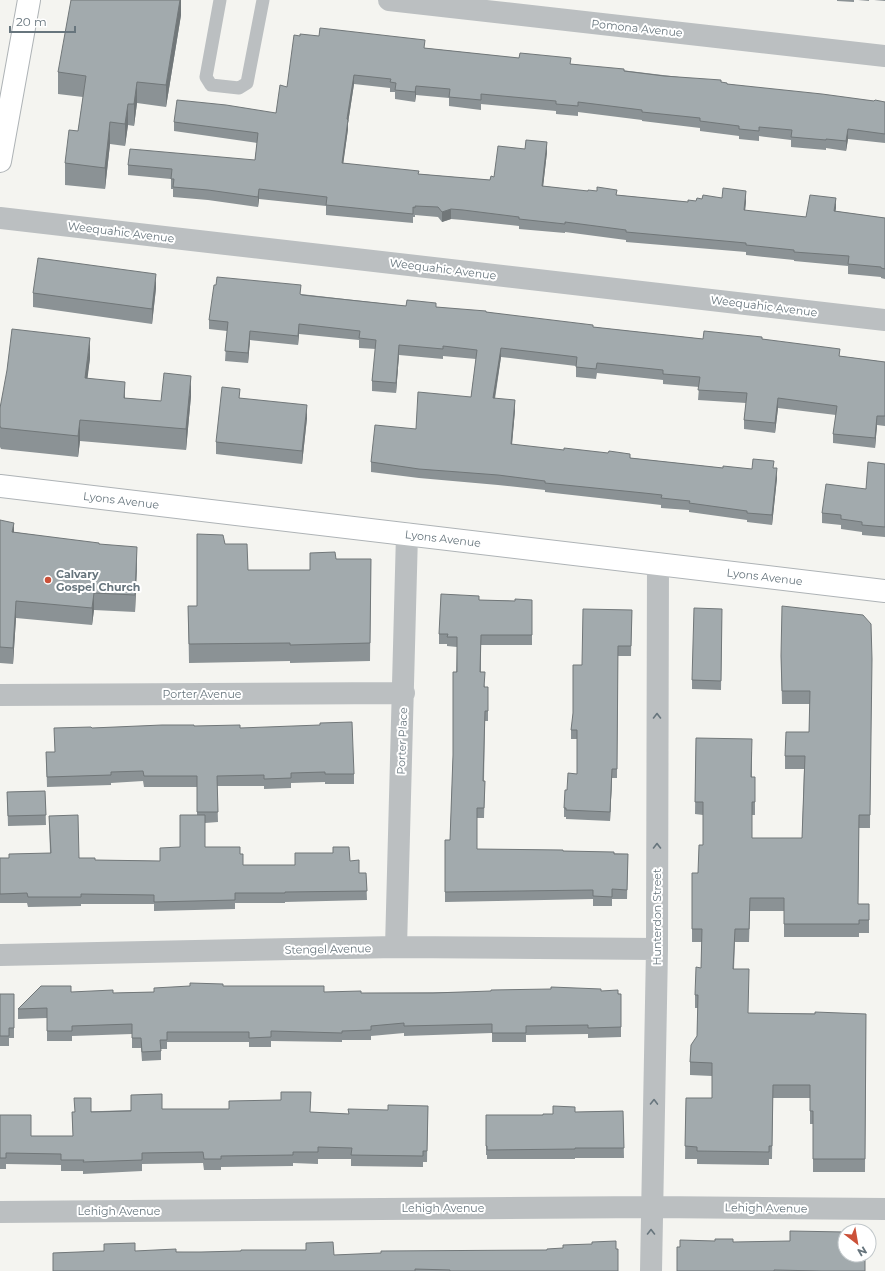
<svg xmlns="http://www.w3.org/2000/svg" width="885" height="1271" font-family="Montserrat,sans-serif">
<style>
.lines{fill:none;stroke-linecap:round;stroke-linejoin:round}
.secondary-casing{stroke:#aeb3b6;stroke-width:24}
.service{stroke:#bbbfc1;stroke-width:13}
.minor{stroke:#bbbfc1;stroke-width:22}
.secondary{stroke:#fff;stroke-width:22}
.wall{fill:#8b9295}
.shaded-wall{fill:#717779}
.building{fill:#a2aaad;stroke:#717779}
.oneway{stroke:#67757d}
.poi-dot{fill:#cb5139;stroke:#fff;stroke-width:1.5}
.labels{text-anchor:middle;stroke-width:4;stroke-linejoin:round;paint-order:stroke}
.street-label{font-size:11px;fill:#67757d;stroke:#fff}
.poi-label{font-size:11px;font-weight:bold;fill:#67757d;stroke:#fff;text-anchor:start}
</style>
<rect width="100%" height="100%" fill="#f4f4f0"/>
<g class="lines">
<g class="secondary-casing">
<g id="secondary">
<path d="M0 161 29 0"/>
<path id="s1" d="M0 486 885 591"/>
</g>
</g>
<path class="service" d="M220 0 206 77 211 85 239 88 247 83 263 0"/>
<path class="minor" d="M389 0 885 56
M0 218 885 320
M0 695 404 693
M396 947 407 534
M0 955 396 947 657 949
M0 1212 651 1207 885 1209
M651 1271 657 949 658 564"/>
<use href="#secondary" class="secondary"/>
</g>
<path class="wall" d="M181 0V15L166 107 137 103 134 126 128 125 125 146 110 144 105 189 65 185V163L78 131 83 97 58 94V72Z
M837 0H854V2L837 1Z
M858 0H869V1Z
M874 0H885V1Z
M425 48 571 64 721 82 727 84 874 101 885 102V143L848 139 846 151 826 148V150L791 147V140L759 136V141L739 139V136L700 131V128L642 121V120L578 112V116L556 114V111L481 104V110L449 106V98L416 95 415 102 395 99V92H390V88L354 84 348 123V129L343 163 419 174 490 180 494 177 547 152 543 186 617 195 688 202 696 201H746L745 211 806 217 836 208 835 211 885 218V279L881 278V277L848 274V266L794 261V260L746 255V252L626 242V240L565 232V233L519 229V226L463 220 451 219 442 222 438 217 415 215V217H413V223L326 215V206L259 199 258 207 208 200 173 197V189H171V179L128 175V165L255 160 257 143 174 131V122L276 113 287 87Z
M156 288 152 324 33 307V293Z
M301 294 406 306 436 307 486 312 593 327 703 339H762L840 356 885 362V426L877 425 875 448 833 443V434L836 415 778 408 775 433 744 429V420L746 403 698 400 699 387 663 384V380L597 373 596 379 576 377V366L501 357 495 399 515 410 512 445 723 468 752 469 774 468 777 478 772 525 747 522V520L689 512V510L661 508V505L644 503 545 492V490L498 485 419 478 371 472V462L416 429 471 397 476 359 443 356V359L399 355 396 393 372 391V381L376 349 359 348V340L299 334 298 345 250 340 248 363 225 361 227 331 209 329V320Z
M90 358 87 378 125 398 161 401 191 396 186 450 80 441 78 457 1 449 0 447V408Z
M240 398 307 418 302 464 216 454V442Z
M885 464V537L862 535V532L841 529V525L822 523V513L866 489Z
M0 520 14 532 99 544 137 563 135 612 94 610 92 625 16 618 13 664 0 663Z
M225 544 248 570H310V553L336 559H371L370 661 290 663V661L189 663 188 606H197Z
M479 600 515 601 532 600V645H481V672L485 687H488V721H485L484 781H485L484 818H477V849L563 851 628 854 627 899H612V906H593V899L445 902V840H450L457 647 447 646V644H439V634Z
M632 610 631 656H618L617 778H612L610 821 566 819V817H564V808L567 790 577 774V739H571V730L582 665Z
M722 619 721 690 692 689V680Z
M871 624 870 828H859L858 904H869V933H859V937H784V911H750L749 942H735L734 969 748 1013 866 1014 865 1172H813V1124H810V1098H773L772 1159H769V1165L697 1164V1159H685L686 1098H712V1076L690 1075V1062L697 1036 698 1008H695V995L701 968 702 942H692V873H698L703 845V815L695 814 696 738 752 752V777H755V815H752V838H802L804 769H785V756L809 732 810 704H782L781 656Z
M194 726 240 728 354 774V784H325V782L291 783V788L264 789V786H217L218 822 205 823V847L240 854 243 865H295L350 861 359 873H366L367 900 285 902V903H235V909L154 911V904H81V906L28 907 27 903H0V858H9L50 853 49 816 79 858 95 860 160 861 180 847 197 815V787H144L143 781 111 783V785L47 787 46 752H55L92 728Z
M45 791 46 825 8 826 7 792Z
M223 986 324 992 361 993 601 991 621 994V1037L588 1038V1034L526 1035V1042H492V1033L404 1036V1033L371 1036V1040H342V1042L271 1041V1047H249V1042H167V1049H161V1060L142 1061 141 1048H132V1034L72 1036V1041H47V1018L18 1019V1009L71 992 113 993 154 992Z
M0 994H14V1038H9V1046H0Z
M428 1106 427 1162H423V1167L351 1166V1159H318V1164L293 1163V1166L221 1167V1170H204L203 1163 142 1164V1171L83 1174V1171H61V1165L6 1164V1169H0V1115L31 1136H73L72 1112 162 1109 311 1112 348 1114Z
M623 1111 624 1158H575V1159H487V1155H486V1115H543L553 1114 575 1112Z
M733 1242 865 1271H677L680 1247Z
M616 1249 618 1271H53V1253L135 1251 334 1255Z"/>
<path class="shaded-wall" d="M180 0H181V15L166 107V85Z
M354 75V84L348 123V129L342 173V163L347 119Z
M137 82V103L134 126V104Z
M416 86V95L415 102V92Z
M128 104V125L125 146V124Z
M110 122V144L105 189V168Z
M848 129V139L846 151V141Z
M547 142V152L542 196V186Z
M259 189V199L258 207V197Z
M746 191V201L744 220V210Z
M836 198V208L834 221V211Z
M451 209V219L442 222V212Z
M156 274V288L152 324V309Z
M299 324V334L298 345V336Z
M250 331V340L248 363V353Z
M90 338V358L85 399V378Z
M399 345V355L396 393V383Z
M501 348V357L493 408V398Z
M191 376V396L186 450V429Z
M125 382V402L124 398Z
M778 398V408L775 433V423Z
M515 400V410L511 454V444Z
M307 405V418L302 464V451Z
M877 416V425L875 448V438Z
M80 420V441L78 457V436Z
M777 468V478L772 525V515Z
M14 523V540L12 532Z
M137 547V563L135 612V595Z
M94 593V610L92 625V608Z
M16 601V618L13 664V648Z
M612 769V778L610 821V812Z"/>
<path class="building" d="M71 0H180L166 85 137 82 134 104H128L125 124 110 122 105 168 65 163 69 130 78 131 86 76 58 72Z
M320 28 425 40 424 48 519 58 520 53 571 58 570 64 624 69V71L664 76 721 80V82L727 83V84L822 94 874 101 875 100 885 102V134L848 129 846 141 826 139V140L791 137 792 130 759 127V131L739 129V126L700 121V118L642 112V110L578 102V106L556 104V101L481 94V100L449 97 450 89 416 86 415 92 395 90 396 83 390 82 391 79 354 75 347 119 348 120 342 163 419 171 418 174 490 180 491 176 494 177 498 146 525 149 526 140 547 142 542 186 588 191V190L597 191V187L617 190 616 195 688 202V200L696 201 697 198 702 199 703 195 722 198 723 188 746 191 744 210 806 217 810 195 836 198 834 211 885 218V269L881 268V267L848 264 849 256 794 252V250L746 245V243L626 232V230L565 222V224L519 219V217L463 210 451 209 442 212 438 207 415 206V208L413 207V214L326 205 327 197 259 189 258 197 208 190 173 187 174 179H171L172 169 128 165 130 149 255 160 258 133 174 122 177 100 226 105 276 113 280 85 287 87 294 35 300 36V34L319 36Z
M38 258 156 274 152 309 33 293Z
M217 277 301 285 300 294 302 295 406 306 407 300 436 303V307L486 311V312L593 325V327L703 339 704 331 762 337V339L840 349 839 356 885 362V416H877L875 438 833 434 837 406 778 398 775 423 744 420 747 393 698 390 700 377 663 374V370L597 363 596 369 576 367 577 357 501 348 493 398 515 400 511 444 564 450V448L608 453 609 451 630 454V458L723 468V466L752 469 753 459 774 461 773 468H777L772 515 747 513V511L689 503 690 501 661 498 662 495 644 493 545 483V481L498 475 419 469 371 462 375 425 416 429 418 392 471 397 477 350 443 346V349L399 345 396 383 372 381 376 340 359 338 360 331 299 324 298 336 250 331 248 353 225 351 228 322 209 320 214 285H216Z
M12 329 90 338 85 378 125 382 124 398 161 401 164 373 191 376 186 429 80 420 78 436 1 428 0 426V408L7 370Z
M222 387 240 389 239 398 307 405 302 451 216 442Z
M868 462 885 464V527L862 525V522L841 519V515L822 513 826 484 866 489Z
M0 520 14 523 12 532 99 543V544L137 547 135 595 94 593 92 608 16 601 13 648 0 647Z
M197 534 223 535 225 544H247L248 570H310V553L335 552 336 559H371L370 643 290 645V643L189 644 188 606H197Z
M441 594 479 596V600L515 601V599L532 600V635H481L480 672H485L484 687H488V711H485L483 781H485L484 808H477V849L563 850V851L614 852V854H628L627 890 612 889V897L593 896V890L445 892V840H450L453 755V672H457V637H447L448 634H439Z
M782 606 863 615 871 624 872 659 870 815H859L858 904H869V920H859V924H784V898H750L749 929H735L733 969H749L748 1013 815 1014V1012L866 1014 865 1159H813V1111H810V1085H773L772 1146H769V1152L697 1151V1147L685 1146 686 1098H712V1063L690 1062 691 1045 697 1036 698 995H695L696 967 701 968 702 929H692V873H698L699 845H703V802H695L696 738 752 739 751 777H755V802H752V838H802L805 756H785L786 732H809L810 691H782L781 656Z
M694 608 722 609 721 681 692 680Z
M583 609 632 610 631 646H618L617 769H612L610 812 566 810V808H564L565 790H567L568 773 577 774V730H571L573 713V665H582Z
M352 722 354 774H325V772L291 773V778L264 779V775L217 776 218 812H197V776H144L143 771 111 772V775L47 777 46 752H55L54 728 91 727 92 728 162 725H194V726L240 725V728L320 725V723Z
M45 791 46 815 8 816 7 792Z
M78 815 79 858H95V860L160 861V848L180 847V815H205V847H240V854H243V865H295V853H333V847H349L350 861 359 860V873H366L367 891 285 892V893H235V900L154 902V895L81 894V897H28L27 893 0 894V858H9V854L51 853 49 816Z
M190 983 223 984V986H324V992L361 991V993H433L491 991V990L551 989V987L601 989V991L618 990V994H621V1027L588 1028V1025L526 1026V1033H492V1024L404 1026V1023L371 1026V1030L342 1031V1033L271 1031V1037L249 1038V1032H167V1040H160L161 1051 142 1052 141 1038H132V1024L72 1026V1031H47V1008L18 1009 41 986H71V992L113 990V993L154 992V988L190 986Z
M0 994H14V1028H9V1036H0Z
M281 1092H311L310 1112 349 1114 348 1109 388 1110V1105L428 1106 427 1151H423V1156L351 1155 352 1148 318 1147V1152H293V1155L221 1156V1159H204L203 1152 142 1153V1160L83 1162 84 1160H61V1154L6 1153V1158H0V1115H31V1136H73L72 1112H75L74 1098H91V1112L131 1111V1095L162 1094V1109H229V1101L281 1100Z
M553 1106 575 1107V1112L623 1111 624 1148H575V1149L487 1150V1146H486V1115H543V1114H553Z
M790 1231 845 1232V1255H865V1271H821L774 1270V1271H677V1247H680V1240L715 1241V1239H733V1242L790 1241Z
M616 1241V1249H618V1271H450V1270L415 1269V1271H53V1253L104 1251V1244L135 1243V1251L176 1249V1252H201L241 1251V1250H306V1243L333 1242 334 1255 381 1253V1251L547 1250V1249L563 1248V1245L592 1244V1242Z"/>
<defs><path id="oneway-chevron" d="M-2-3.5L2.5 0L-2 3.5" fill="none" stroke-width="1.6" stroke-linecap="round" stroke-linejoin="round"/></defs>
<g class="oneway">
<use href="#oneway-chevron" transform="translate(657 716) rotate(-90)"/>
<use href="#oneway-chevron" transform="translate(657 846) rotate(-90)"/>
<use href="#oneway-chevron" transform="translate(654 1102) rotate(-89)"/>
<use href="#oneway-chevron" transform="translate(651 1232) rotate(-90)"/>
</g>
<circle class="poi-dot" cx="48" cy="580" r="4"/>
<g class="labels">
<g class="street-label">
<text transform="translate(637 28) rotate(6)" y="4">Pomona Avenue</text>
<text transform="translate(121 232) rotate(7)" y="4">Weequahic Avenue</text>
<text transform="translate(443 269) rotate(7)" y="4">Weequahic Avenue</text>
<text transform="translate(764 306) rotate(7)" y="4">Weequahic Avenue</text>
<text dy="4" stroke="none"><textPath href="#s1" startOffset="122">Lyons Avenue</textPath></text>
<text dy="4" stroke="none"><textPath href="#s1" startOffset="446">Lyons Avenue</textPath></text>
<text dy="4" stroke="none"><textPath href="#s1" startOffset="770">Lyons Avenue</textPath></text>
<text x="202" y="698">Porter Avenue</text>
<text transform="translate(402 741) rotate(-88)" y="4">Porter Place</text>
<text transform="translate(657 917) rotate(-90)" y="4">Hunterdon Street</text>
<text transform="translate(328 949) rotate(-1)" y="4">Stengel Avenue</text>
<text x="443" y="1212">Lehigh Avenue</text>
<text transform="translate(766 1208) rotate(1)" y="4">Lehigh Avenue</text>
<text x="119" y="1215">Lehigh Avenue</text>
</g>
<g class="poi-label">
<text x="56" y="578">Calvary<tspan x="56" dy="13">Gospel Church</tspan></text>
</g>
</g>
<g transform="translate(857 1243) rotate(149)"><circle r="19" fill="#ffffff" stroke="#c2c8cb"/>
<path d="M0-3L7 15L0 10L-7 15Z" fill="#cb5139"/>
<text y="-6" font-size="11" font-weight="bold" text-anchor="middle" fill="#67757d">N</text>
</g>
<path d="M10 26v6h65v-6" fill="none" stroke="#67757d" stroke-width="2"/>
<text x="16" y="26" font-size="12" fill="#67757d" stroke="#ffffff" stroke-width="3" paint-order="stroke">20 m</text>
</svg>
